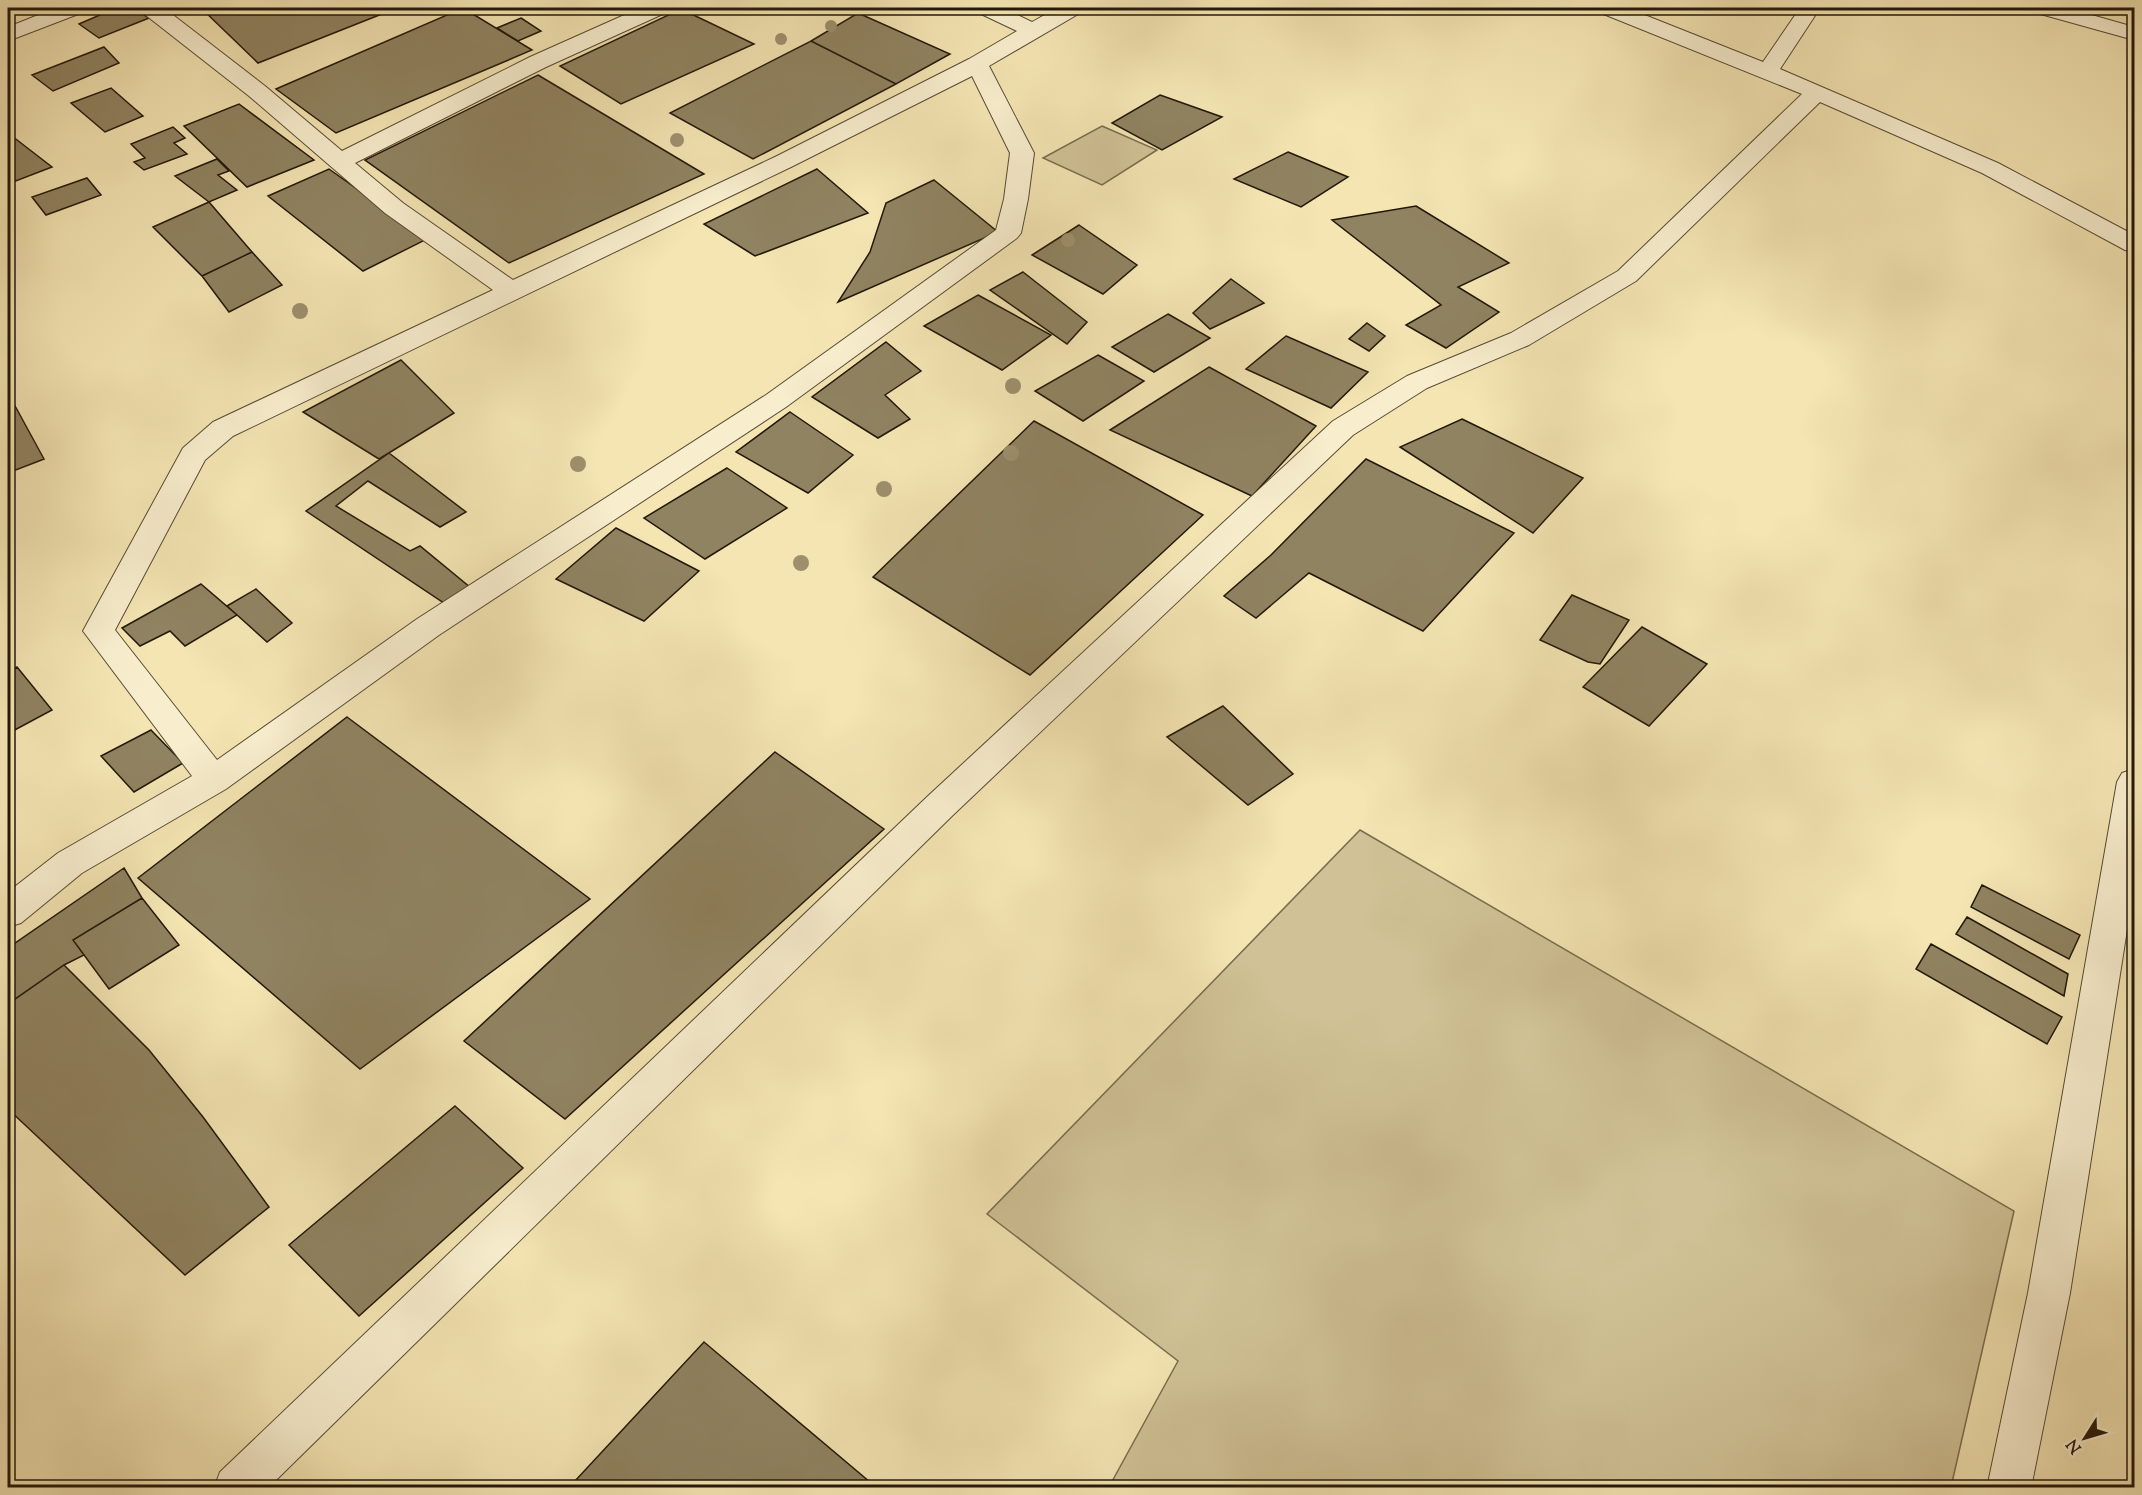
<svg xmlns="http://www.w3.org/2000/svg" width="2142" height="1495" font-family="'Sorts Mill Goudy',serif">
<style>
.green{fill:#d0c296;stroke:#7a6d4f;stroke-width:1.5}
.building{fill:#908361;stroke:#231808;stroke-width:1.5}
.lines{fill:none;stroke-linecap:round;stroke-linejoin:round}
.minor-casing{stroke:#574b33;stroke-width:2}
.minor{fill:#f8eece;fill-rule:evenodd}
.tree{fill:#9e906d}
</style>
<rect width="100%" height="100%" fill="#f4e5b3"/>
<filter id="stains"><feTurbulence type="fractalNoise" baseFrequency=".00333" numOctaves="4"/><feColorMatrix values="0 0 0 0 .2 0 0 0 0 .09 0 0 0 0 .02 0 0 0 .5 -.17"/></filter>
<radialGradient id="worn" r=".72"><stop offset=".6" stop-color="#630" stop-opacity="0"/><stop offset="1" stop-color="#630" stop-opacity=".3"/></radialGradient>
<path class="green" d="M1102 126 1157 150 1102 185 1043 158Z
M1360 830 2014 1211 1951 1487H1109L1178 1361 987 1214Z"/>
<path class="building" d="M116 8H133L149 18 99 38 79 24Z
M201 8H397L258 63Z
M463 8 532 50 336 133 276 89Z
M681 9 754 44 621 104 560 66Z
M858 13 950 54 896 84 811 41Z
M521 18 541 31 518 41 497 28Z
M811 41 896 84 753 159 670 113Z
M104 47 119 63 53 91 32 75Z
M538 75 704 174 509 263 365 160Z
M111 88 143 116 105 132 71 103Z
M1160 95 1222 117 1162 150 1112 123Z
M239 104 314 160 247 187 184 126Z
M173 127 185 138 174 143 187 154 144 170 134 162 145 158 131 144Z
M8 133 52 167 8 184Z
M1288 152 1348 177 1301 207 1234 179Z
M217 159 229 171 218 175 237 190 209 202 175 176Z
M329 169 427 239 363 271 268 196Z
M817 169 868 213 755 256 704 224Z
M87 178 101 195 46 215 32 197Z
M934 180 998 232 838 302 870 252 886 203Z
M209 202 252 252 202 276 153 227Z
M1416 206 1509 263 1458 287 1499 312 1446 348 1406 325 1441 305 1332 220Z
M1079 225 1137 265 1103 294 1032 255Z
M252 252 282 285 229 312 202 276Z
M1023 272 1087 322 1067 344 990 290Z
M1231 279 1264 303 1210 329 1193 313Z
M978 295 1051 335 1002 370 924 326Z
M1168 314 1210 338 1154 372 1112 347Z
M1367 323 1385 336 1369 351 1349 339Z
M1286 336 1368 372 1331 408 1246 369Z
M886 342 921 371 885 395 910 419 878 438 812 397Z
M1098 355 1144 381 1083 421 1035 391Z
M401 360 454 413 379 459 303 412Z
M1209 367 1316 426 1252 496 1110 430Z
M8 393 44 459 8 473Z
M790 412 853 455 808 493 736 452Z
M1462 419 1583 478 1533 533 1400 447Z
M1034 421 1203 515 1030 675 873 577Z
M389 453 466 512 440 527 368 481 336 506 410 551 420 546 471 588 447 605 306 511Z
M1366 459 1514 533 1423 631 1309 573 1256 618 1224 596 1271 555Z
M727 468 787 508 705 559 644 518Z
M616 528 699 571 644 621 556 579Z
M201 584 237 615 185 646 170 631 140 646 122 628Z
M256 589 292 623 267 642 227 606Z
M1572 595 1629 620 1600 664 1588 662 1540 640Z
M1642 627 1707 664 1649 726 1583 687Z
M17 667 52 710 11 732 8 728V672Z
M1223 706 1293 774 1248 805 1167 737Z
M347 717 590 899 360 1069 138 878Z
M151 730 183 763 134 792 101 756Z
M775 752 884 829 565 1119 464 1041Z
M124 868 142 898 73 940 84 955 64 965 8 1004V948Z
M1982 885 2080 935 2069 959 1971 907Z
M142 898 179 945 109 989 73 940Z
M1967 917 2068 974 2064 996 1956 934Z
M1931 944 2062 1017 2047 1044 1916 969Z
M64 965 149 1050 203 1117 269 1207 185 1275 8 1109V1004Z
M455 1106 523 1168 359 1316 289 1245Z
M704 1342 877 1488H579L574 1482Z"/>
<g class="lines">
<g class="minor-casing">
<path id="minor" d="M56 8H84L81 13 8 41V27Z
M141 8H164L265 86 342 151 530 57 640 8H667L665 13 546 67 355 163 403 203 513 280 775 157 969 59 1017 31 979 13 977 8H1003L1032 22 1057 8H1083L1080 13 989 66 1034 153 1028 199 1021 233 1017 238 786 407 439 635 226 789 82 873 21 923 8 927V892L58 853 192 776 83 631 183 448 213 422 493 290 385 213 249 96 143 13ZM972 76 1010 153 1004 199 996 230 766 395 417 619 217 760 115 630 205 460 233 436 791 167Z
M1598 8H1627L1763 62 1800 8H1820L1780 69 1998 163 2134 235V252L2125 250 1982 173 1820 102 1636 281 1529 345 1427 388 1353 435 952 816 268 1488H214L220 1472 928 796 1333 421 1407 376 1511 333 1618 271 1802 94 1601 13Z
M2034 8H2067L2134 27V40L2037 13Z
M2134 769V885L2070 1293 2031 1488H1987L2028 1293 2117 782 2122 773Z"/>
</g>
<use href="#minor" class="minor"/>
</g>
<g class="tree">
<circle cx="831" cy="26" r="6"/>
<circle cx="781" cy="39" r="6"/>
<circle cx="677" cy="140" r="7"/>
<circle cx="1068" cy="240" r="7"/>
<circle cx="300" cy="311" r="8"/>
<circle cx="1013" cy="386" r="8"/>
<circle cx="1011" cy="453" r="8"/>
<circle cx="578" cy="464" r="8"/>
<circle cx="884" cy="489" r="8"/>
<circle cx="801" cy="563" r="8"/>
</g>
<rect width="2142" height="1495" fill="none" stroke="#f4e5b3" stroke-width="30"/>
<rect x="9" y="9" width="2124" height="1477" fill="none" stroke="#231808" stroke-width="3"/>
<rect x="15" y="15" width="2112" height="1465" fill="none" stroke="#231808" stroke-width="1.5"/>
<g transform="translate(2085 1438) rotate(233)" stroke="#f8eece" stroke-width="4.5" paint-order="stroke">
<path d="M0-4.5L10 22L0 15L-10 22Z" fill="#231808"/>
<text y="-9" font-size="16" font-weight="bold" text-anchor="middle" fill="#231808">N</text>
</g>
<rect width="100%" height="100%" filter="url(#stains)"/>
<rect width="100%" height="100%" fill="url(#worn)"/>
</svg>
